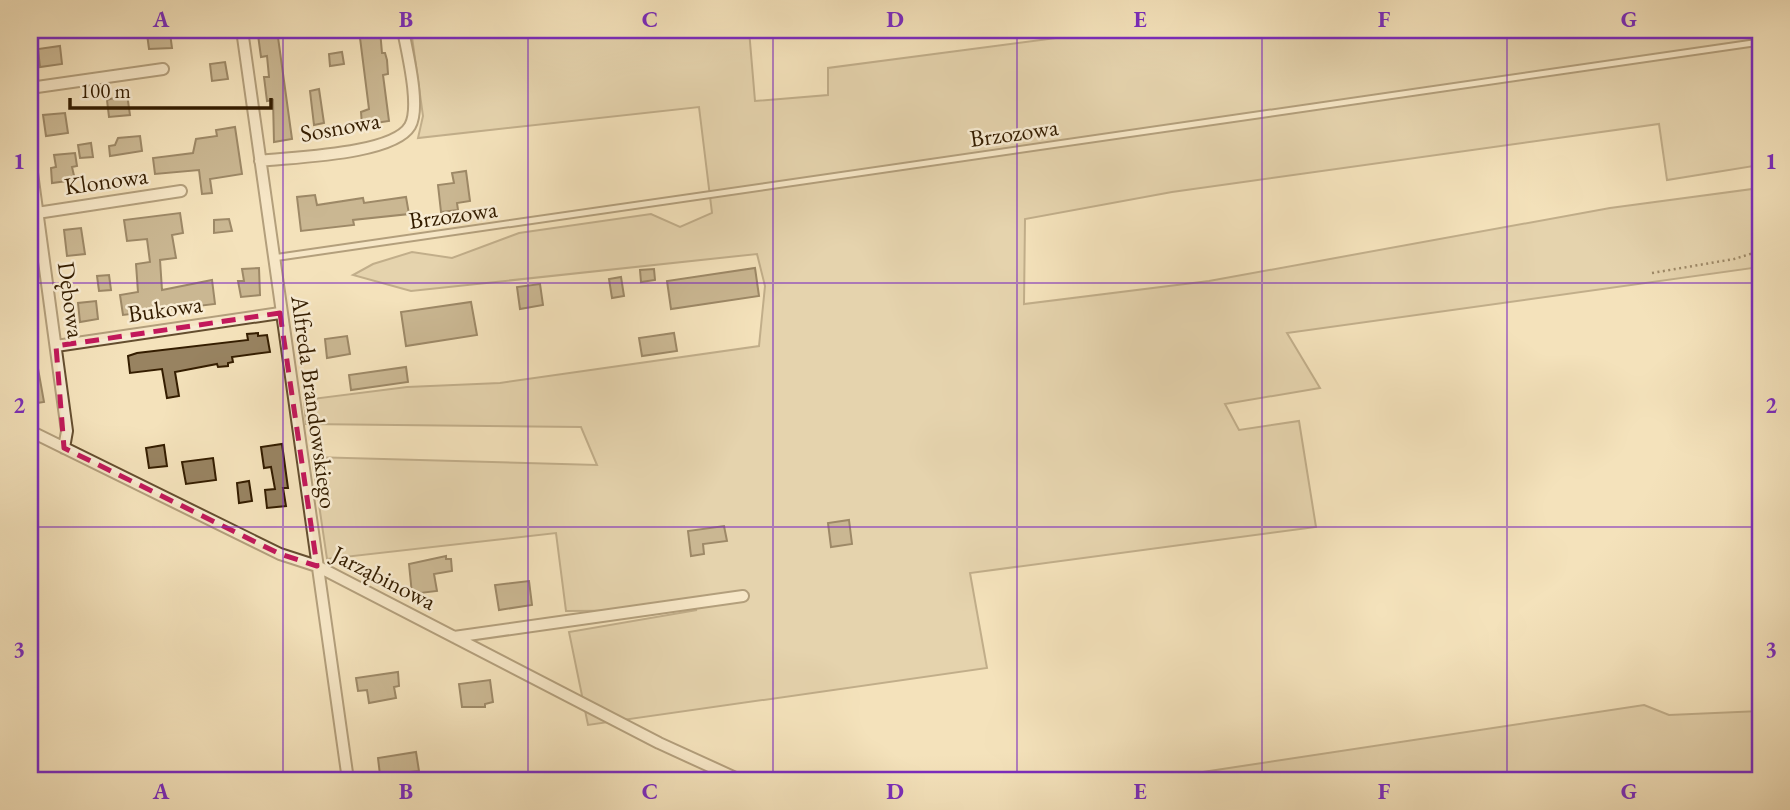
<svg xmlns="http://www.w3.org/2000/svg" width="1790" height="810" font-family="'EB Garamond',serif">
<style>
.green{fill:#d3c19b;stroke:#846f4e;stroke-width:2}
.building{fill:#988361;stroke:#341d00;stroke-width:2}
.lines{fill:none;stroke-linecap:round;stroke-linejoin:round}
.lane-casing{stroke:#644e2f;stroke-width:9}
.street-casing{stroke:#644e2f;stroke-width:14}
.path{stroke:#341d00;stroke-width:2.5;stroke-dasharray:2 3.5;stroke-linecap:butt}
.lane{stroke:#f8ecd3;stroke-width:5}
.street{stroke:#f8ecd3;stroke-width:10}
.marked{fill:none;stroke:#c2185b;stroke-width:5;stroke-dasharray:14 9;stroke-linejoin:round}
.grid{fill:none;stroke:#7b2cbf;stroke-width:2;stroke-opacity:0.55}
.labels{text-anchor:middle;stroke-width:5;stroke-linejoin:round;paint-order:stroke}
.street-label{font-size:24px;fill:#341d00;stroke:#f8ecd3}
.neatline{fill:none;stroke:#7b2cbf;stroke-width:2.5}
.grid-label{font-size:23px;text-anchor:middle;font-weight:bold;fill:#7b2cbf}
</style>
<rect width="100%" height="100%" fill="#f4e2bb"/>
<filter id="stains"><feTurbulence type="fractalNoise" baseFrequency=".00286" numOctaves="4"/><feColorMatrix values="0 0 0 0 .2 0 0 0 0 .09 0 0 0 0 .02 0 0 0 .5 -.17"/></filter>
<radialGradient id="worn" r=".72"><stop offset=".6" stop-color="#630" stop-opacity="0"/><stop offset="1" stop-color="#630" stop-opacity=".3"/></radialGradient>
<path class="green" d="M411 30H749L755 101 828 95V68L1117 30H1760V165L1667 180 1659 124 1172 192 1025 219 1024 304 1209 281 1610 208 1760 188V267L1287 333 1320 388 1225 404 1239 430 1299 421 1316 527 970 573 987 668 588 725 569 632 697 610 566 611 556 533 327 559 312 457 597 465 581 427 306 424 304 400 407 387 500 383 759 346 765 286 757 254 411 291 353 275 373 264 412 252 452 258 519 233 651 214 680 227 712 213 699 107 418 138 423 116Z
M1644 705 1669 715 1760 711V780H1150Z"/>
<path class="building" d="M264 30H277L292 139 274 142 273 100 267 101 264 77H269L267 56 261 57 258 35 265 34Z
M359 30H380L382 53H385L387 60 388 74 383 75 389 121 362 125 361 112 369 109Z
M161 32 170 33 172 48 149 49 147 34Z
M60 46 62 64 40 67 38 49Z
M342 52 344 64 330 66 329 54Z
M225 62 228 79 212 81 210 64Z
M319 89 324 123 314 125 310 91Z
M127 94 130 115 109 117 107 100Z
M65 113 68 133 46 136 43 115Z
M235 127 242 174 210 179 212 193 202 194 199 170 155 174 153 158 193 153 196 139 217 136 216 130Z
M140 136 142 151 110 156 109 146 115 145 118 138Z
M91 143 93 157 80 158 78 145Z
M75 153 77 166 72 167 75 180 52 183 51 168 56 167 54 155Z
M466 171 470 201 457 203 458 210 441 212 438 185 454 183 452 173Z
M315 195 317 205 363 198 364 203 406 197 409 214 353 220 354 225 301 231 297 197Z
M180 213 183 233 172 235 176 258 160 260 162 290 212 280 215 304 123 315 120 295 138 292 136 264 150 262 147 239 127 241 124 220Z
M229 219 232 231 214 233V220Z
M81 228 85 254 67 256 64 230Z
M259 268 260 295 241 297 238 281H244L242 269Z
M755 268 759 296 671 309 667 281Z
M654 269 655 280 641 282 640 270Z
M109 275 111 290 99 291 97 276Z
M621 277 624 296 612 298 609 279Z
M540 284 543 305 520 309 517 287Z
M96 301 98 319 80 322 78 303Z
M471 302 477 335 406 346 401 312Z
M258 333V336L267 335 270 352 232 357 233 362 228 363V366L218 367 217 364 175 372 179 396 167 398 162 369 130 373 128 356 137 353 248 340 247 334Z
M674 333 677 351 642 356 639 338Z
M347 336 350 354 327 358 325 339Z
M37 363 44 402 30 404V364Z
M406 367 408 382 351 390 349 375Z
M282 444 288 488H283L286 506 267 508 265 490 275 489 271 467 264 468 261 447Z
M164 445 167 466 149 468 146 448Z
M213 458 216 480 186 484 182 462Z
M249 481 252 501 239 503 237 483Z
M849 520 852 544 831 547 828 523Z
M724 526 727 541 703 544 704 554 691 556 688 531Z
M446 556V559H451L452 571 434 574 437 591 412 594 409 564Z
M529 581 532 605 499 610 495 585Z
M398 672 399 686 394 687 396 698 369 703 367 690 358 691 356 678Z
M490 680 493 702 485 704V707H462L459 684Z
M416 752 419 771 380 775 378 758Z"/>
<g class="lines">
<g class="lane-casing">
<path id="lane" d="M273 258 1760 42"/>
</g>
<g class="street-casing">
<path id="street" d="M242 30 348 780
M30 88 163 69
M30 158 67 431 64 448
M260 161C292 157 393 155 410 126 421 107 407 52 403 30
M37 213 181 191
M56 346 280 313
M30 431 280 554 317 566 659 743 740 780
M454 637 743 596"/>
</g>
<path class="path" d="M1652 273 1734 259 1760 251"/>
<use href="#lane" class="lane"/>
<use href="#street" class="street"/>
</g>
<path d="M0 0H1790V810H0ZM280 313 317 566 280 554 64 448 56 346Z" fill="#f4e2bb" fill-opacity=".55" fill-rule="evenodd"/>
<path class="marked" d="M280 313 317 566 280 554 64 448 56 346Z"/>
<path class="grid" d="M283 30V780M528 30V780M773 30V780M1017 30V780M1262 30V780M1507 30V780M30 283H1760M30 527H1760"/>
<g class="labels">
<g class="street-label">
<text transform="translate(340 127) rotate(-10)" y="8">Sosnowa</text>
<text transform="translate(1014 133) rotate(-8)" y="8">Brzozowa</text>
<text transform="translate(106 181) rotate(-8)" y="8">Klonowa</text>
<text transform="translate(453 215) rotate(-8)" y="8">Brzozowa</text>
<text transform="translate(71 300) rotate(82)" y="8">Dębowa</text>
<text transform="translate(165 309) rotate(-8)" y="8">Bukowa</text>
<text transform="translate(314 402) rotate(82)" y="8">Alfreda Brandowskiego</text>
<text transform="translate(384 578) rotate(27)" y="8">Jarząbinowa</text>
</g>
</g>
<rect width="1790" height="810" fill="none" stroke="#f4e2bb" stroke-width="77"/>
<path d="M70 98v10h201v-10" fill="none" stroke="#341d00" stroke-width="3.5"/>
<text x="80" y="98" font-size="21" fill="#341d00" stroke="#f8ecd3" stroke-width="5" paint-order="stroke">100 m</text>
<rect x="38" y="38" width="1714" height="734" class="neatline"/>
<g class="grid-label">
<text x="161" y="27">A</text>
<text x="406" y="27">B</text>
<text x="650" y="27">C</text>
<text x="895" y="27">D</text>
<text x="1140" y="27">E</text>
<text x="1384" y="27">F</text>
<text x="1629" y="27">G</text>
<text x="19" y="169">1</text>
<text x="1771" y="169">1</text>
<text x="19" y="413">2</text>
<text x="1771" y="413">2</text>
<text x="19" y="657">3</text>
<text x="1771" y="657">3</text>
<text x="161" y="799">A</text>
<text x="406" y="799">B</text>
<text x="650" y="799">C</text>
<text x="895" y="799">D</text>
<text x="1140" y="799">E</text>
<text x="1384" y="799">F</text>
<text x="1629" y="799">G</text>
</g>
<rect width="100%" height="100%" filter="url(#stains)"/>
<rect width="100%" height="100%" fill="url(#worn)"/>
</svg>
